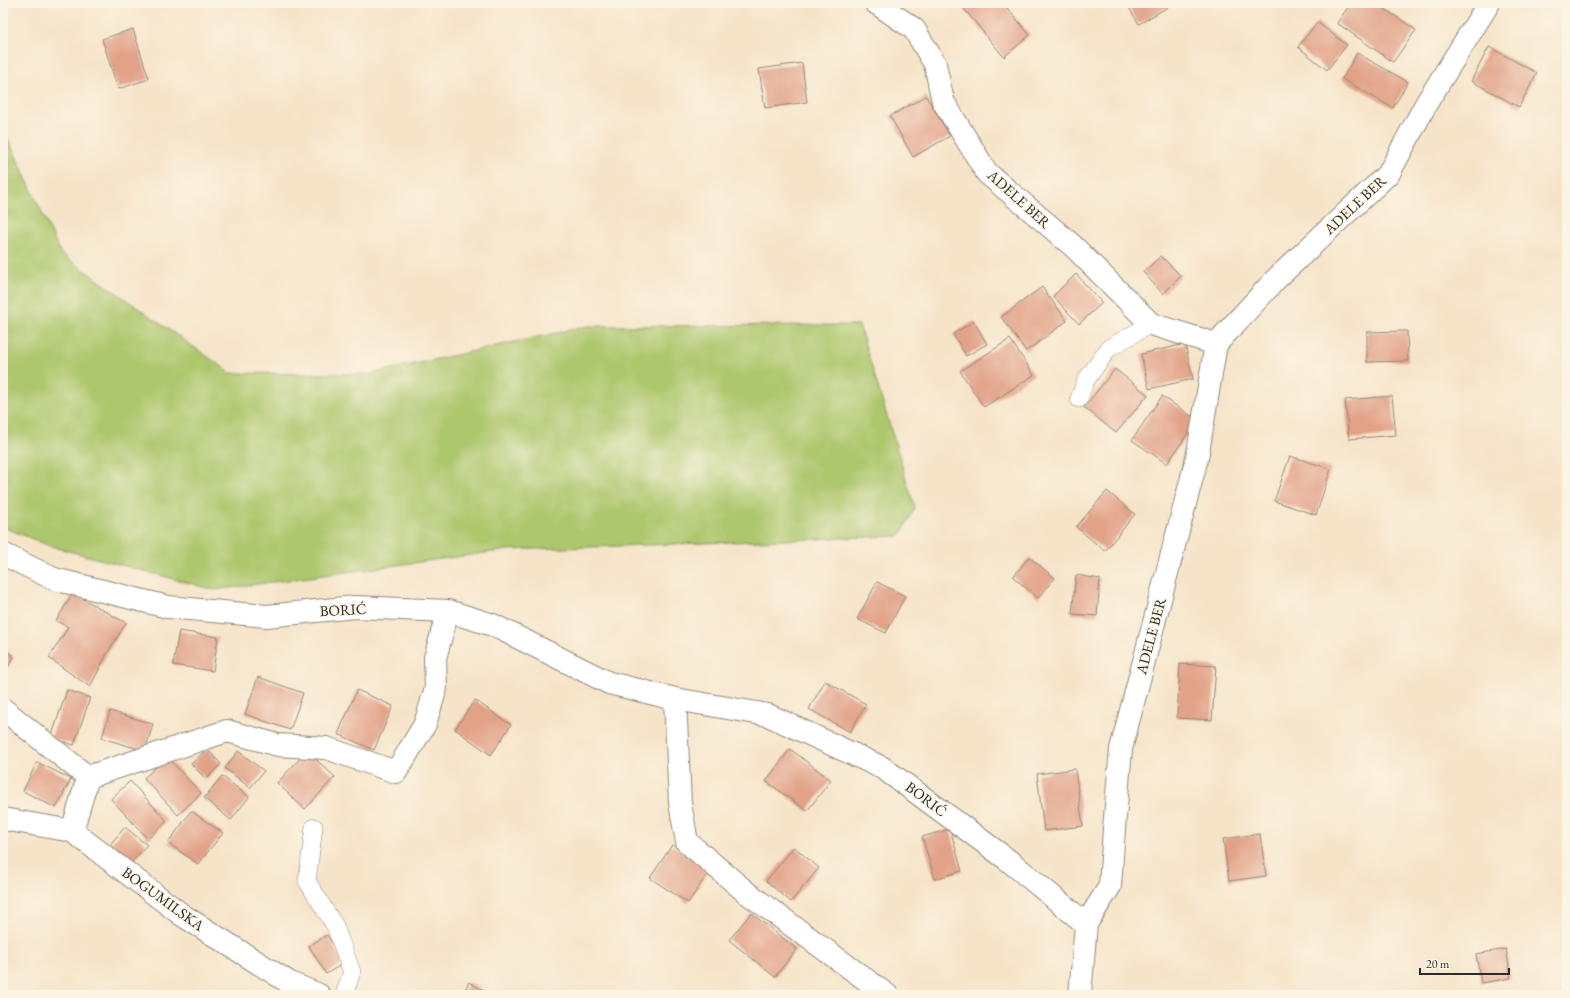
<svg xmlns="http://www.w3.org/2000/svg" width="1570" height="998" font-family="'EB Garamond',serif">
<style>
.green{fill:#adc76d;stroke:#6c794c}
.building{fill:#e2a288}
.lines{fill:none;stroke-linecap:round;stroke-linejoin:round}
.lane-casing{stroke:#90887a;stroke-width:18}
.street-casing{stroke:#90887a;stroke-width:24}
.lane{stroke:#fff;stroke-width:17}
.street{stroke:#fff;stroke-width:22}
.labels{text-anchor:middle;stroke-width:3;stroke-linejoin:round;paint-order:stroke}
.street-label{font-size:15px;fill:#2b2b2b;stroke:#fcf5e5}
</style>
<rect width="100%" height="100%" fill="#fcf5e5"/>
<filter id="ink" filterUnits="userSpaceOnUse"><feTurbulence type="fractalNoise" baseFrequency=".025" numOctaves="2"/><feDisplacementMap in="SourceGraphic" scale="8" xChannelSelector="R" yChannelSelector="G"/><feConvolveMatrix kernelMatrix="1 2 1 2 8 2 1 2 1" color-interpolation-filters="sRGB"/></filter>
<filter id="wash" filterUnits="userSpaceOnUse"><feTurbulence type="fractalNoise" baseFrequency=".012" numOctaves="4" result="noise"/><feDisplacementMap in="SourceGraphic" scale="16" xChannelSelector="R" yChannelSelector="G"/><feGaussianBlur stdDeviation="0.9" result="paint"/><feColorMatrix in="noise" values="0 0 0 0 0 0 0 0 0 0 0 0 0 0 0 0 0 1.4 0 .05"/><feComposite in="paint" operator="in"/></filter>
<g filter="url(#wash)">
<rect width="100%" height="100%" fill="#f6e4c9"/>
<path class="green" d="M3 128 61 254 231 373 369 374 588 326 859 325 915 508 900 536 507 550 215 590 50 546 3 527Z"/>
<g id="blocks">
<path class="building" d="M959 3H1003L1030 35 1004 57Z
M1126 3H1166L1168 7 1139 24Z
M1351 3H1376L1416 30 1393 62 1337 23Z
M1317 22 1347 45 1327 70 1298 47Z
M133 29 149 79 118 89 102 39Z
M1489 47 1537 73 1519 107 1471 81Z
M1357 53 1408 82 1393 108 1342 79Z
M802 63 807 102 765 108 759 69Z
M926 96 950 136 913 157 890 116Z
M1161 256 1181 276 1163 294 1143 272Z
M1076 274 1102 303 1079 324 1053 296Z
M1042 287 1067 321 1026 351 1001 317Z
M974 321 987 344 966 356 953 334Z
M1407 331 1408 361 1367 362V332Z
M1010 339 1034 375 984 407 960 371Z
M1185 344 1193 379 1149 389 1141 354Z
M1115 369 1148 395 1116 433 1084 407Z
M1162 396 1197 420 1167 464 1132 440Z
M1392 396 1396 435 1349 439 1345 400Z
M1290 456 1331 469 1316 515 1274 501Z
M1107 491 1135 514 1105 551 1076 527Z
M1029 557 1055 578 1038 598 1013 577Z
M1076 575 1100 579 1097 616 1072 614Z
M877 582 905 596 886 633 857 619Z
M73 593 126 623 108 652 90 687 49 658 68 627 56 621Z
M179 631 218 637 213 671 173 665Z
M3 648 14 657 3 675Z
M1180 664 1216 666 1212 720 1177 718Z
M258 677 303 693 290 730 245 714Z
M825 681 866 704 850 732 809 709Z
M67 690 90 698 74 745 51 738Z
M357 690 393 706 374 750 338 734Z
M475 700 511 725 491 755 455 729Z
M110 711 153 724 145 751 102 738Z
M207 749 221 764 206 779 191 764Z
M790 749 831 780 807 811 766 781Z
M238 751 264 771 250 788 225 768Z
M307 751 335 777 305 809 277 783Z
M167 757 201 793 178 815 144 778Z
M37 762 71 779 56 808 23 791Z
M1075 769 1083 826 1044 831 1037 774Z
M222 776 249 797 231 820 204 798Z
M130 781 167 821 148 839 111 799Z
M191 811 223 833 198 864 168 843Z
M125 827 147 845 129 866 107 848Z
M950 829 962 871 935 879 922 837Z
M1260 834 1266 876 1229 881 1223 839Z
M672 845 710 870 688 903 650 878Z
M794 847 819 868 791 902 766 881Z
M751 913 797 949 775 977 729 940Z
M327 935 344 963 326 974 309 946Z
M1506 949 1511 978 1481 983 1476 954Z
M469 982 491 995H462Z"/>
</g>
</g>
<g filter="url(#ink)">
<use href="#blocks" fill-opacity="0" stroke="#90887a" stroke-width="1"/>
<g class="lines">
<g class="lane-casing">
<path id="lane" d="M1079 399 1086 380 1109 348 1151 324
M314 827 307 881 335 926 352 972 344 995"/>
</g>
<g class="street-casing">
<path id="street" d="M876 3 914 29 935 64 943 101 987 173 1073 246 1151 324 1216 344
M3 554 54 579 168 607 267 616 355 607 448 611 493 625 609 683 675 699 768 715 883 768 1008 860 1086 924
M675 699 680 803 687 842 746 892 887 995
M3 709 88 777 72 831
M88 777 227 731 278 745 326 748 396 772 425 724 436 688 435 658 448 611
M3 819 72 831 182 915 290 983 319 995
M1080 995 1086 924 1110 886 1114 829 1121 749 1197 458 1216 344 1276 279 1389 173 1427 102 1489 3"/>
</g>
<use href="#lane" class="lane"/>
<use href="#street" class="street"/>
</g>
</g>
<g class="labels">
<g class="street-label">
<text transform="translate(1019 199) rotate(42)" y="5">ADELE BER</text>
<text transform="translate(1355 205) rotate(-43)" y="5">ADELE BER</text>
<text transform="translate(343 610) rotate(-3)" y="5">BORIĆ</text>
<text transform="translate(1151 636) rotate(-75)" y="5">ADELE BER</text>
<text transform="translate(926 799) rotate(37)" y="5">BORIĆ</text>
<text transform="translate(163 899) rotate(36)" y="5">BOGUMILSKA</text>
</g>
</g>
<rect width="1570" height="998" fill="none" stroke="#fcf5e5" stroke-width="16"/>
<path d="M1420 968v6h89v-6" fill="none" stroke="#2b2b2b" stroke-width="2"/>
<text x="1426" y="968" font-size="12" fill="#2b2b2b" stroke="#fcf5e5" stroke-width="3" paint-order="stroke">20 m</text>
</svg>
